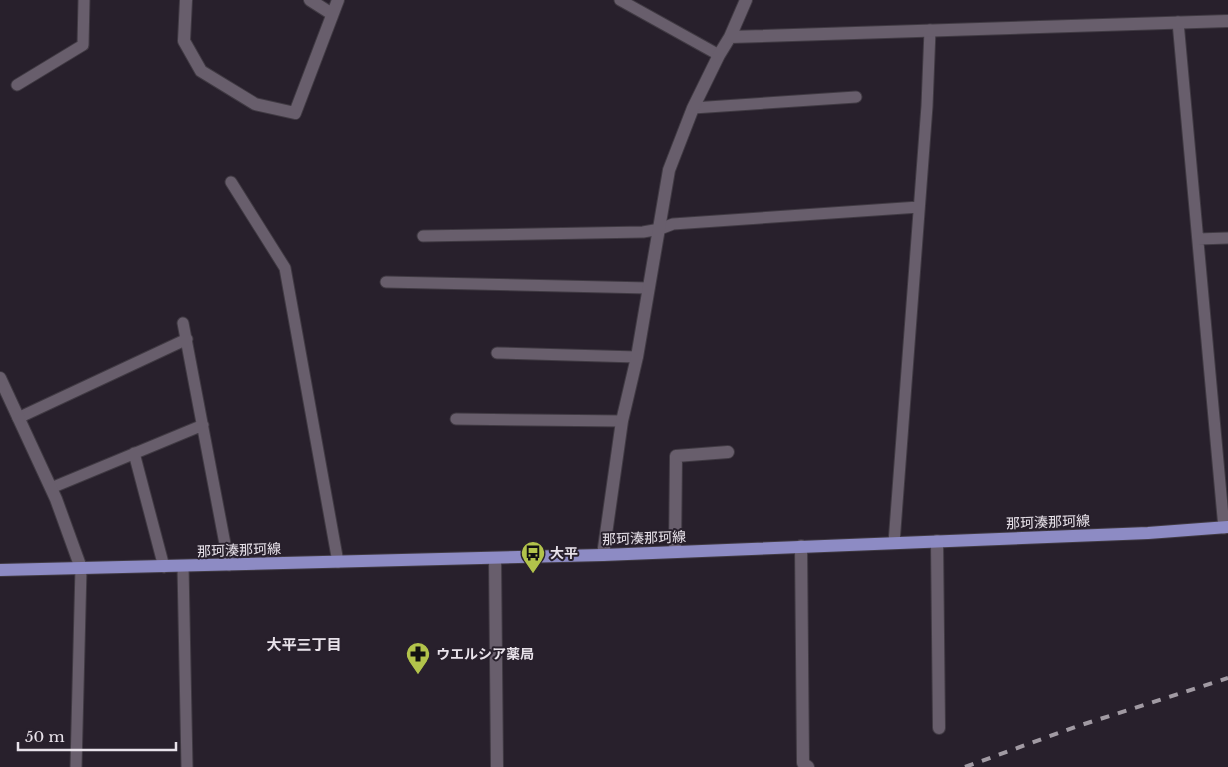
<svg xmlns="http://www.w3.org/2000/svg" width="1228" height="767" font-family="'Libre Baskerville','Noto Sans JP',serif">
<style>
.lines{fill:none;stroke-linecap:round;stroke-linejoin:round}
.lane-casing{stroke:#403a43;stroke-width:13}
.street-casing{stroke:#403a43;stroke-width:14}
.primary-casing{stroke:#403a43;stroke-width:14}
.lane{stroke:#685e6c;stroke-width:11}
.street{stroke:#685e6c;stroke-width:12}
.primary{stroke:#8d8bc4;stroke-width:12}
.rail{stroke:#a19aa3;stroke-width:4;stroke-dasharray:9 9;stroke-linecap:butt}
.labels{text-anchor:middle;stroke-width:4;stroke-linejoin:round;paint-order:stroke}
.street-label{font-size:14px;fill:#e8e2ea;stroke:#28202c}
.poi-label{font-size:14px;font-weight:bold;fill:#e8e2ea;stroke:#28202c;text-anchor:start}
.neighbourhood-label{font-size:15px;font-weight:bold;fill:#e8e2ea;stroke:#28202c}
</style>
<rect width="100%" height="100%" fill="#28202c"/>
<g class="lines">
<g class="lane-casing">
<path id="lane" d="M620 0 719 55
M1178 22 1224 528
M17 85 83 45 84 0
M693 108 856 97
M231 182 285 268 338 562
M423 236 643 232 660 229 673 224 919 207
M1198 239 1228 238
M386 282 648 288
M183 323 229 565
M497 353 637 357
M18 418 187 339
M456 419 622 421
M134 453 164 567
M51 488 203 425
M894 543 927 106 930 30
M183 566 187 767
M76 767 81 568"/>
</g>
<g class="street-casing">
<path id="street" d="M186 0 184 41 201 71 255 104 295 113 338 0
M310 0 332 14
M730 37 1228 21
M0 378 56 499 81 568
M937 541 939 728
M801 546 803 763 808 767
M675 552 676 456 728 452
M603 555 622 421 637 357 669 170 693 108 719 55 730 37 746 0
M495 558 497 767"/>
</g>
<g class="primary-casing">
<path id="primary" d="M0 570 603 555 1148 533 1228 527"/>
</g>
<use href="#lane" class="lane"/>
<use href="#street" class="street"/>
<use href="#primary" class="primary"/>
<path class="rail" d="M965 767 1075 727 1228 678"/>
</g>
<defs>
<g id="bus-pin" transform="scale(1.25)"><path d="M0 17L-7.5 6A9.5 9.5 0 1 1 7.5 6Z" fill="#b2c34b" stroke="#28202c"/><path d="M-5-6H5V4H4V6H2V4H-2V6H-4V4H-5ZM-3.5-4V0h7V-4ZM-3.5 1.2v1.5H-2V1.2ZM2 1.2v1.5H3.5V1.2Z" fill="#111"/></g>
<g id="pharmacy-pin" transform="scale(1.25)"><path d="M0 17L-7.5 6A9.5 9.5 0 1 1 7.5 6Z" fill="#b2c34b" stroke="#28202c"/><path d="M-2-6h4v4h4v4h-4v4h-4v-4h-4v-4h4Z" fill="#111"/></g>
</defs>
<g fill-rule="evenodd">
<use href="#bus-pin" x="533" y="553"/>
<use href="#pharmacy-pin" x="418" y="654"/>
</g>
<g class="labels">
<g class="street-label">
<text transform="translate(1048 522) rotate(-2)" y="5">那珂湊那珂線</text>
<text transform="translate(644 538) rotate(-2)" y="5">那珂湊那珂線</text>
<text transform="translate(239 550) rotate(-2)" y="5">那珂湊那珂線</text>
</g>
<g class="poi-label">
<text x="550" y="558">大平</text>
<text x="436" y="659">ウエルシア薬局</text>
</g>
<g class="neighbourhood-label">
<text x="304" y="650">大平三丁目</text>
</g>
</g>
<path d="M18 742v8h158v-8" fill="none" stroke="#e8e2ea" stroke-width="2.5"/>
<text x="25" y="742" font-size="15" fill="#e8e2ea" stroke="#28202c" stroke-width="4" paint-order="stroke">50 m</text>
</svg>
